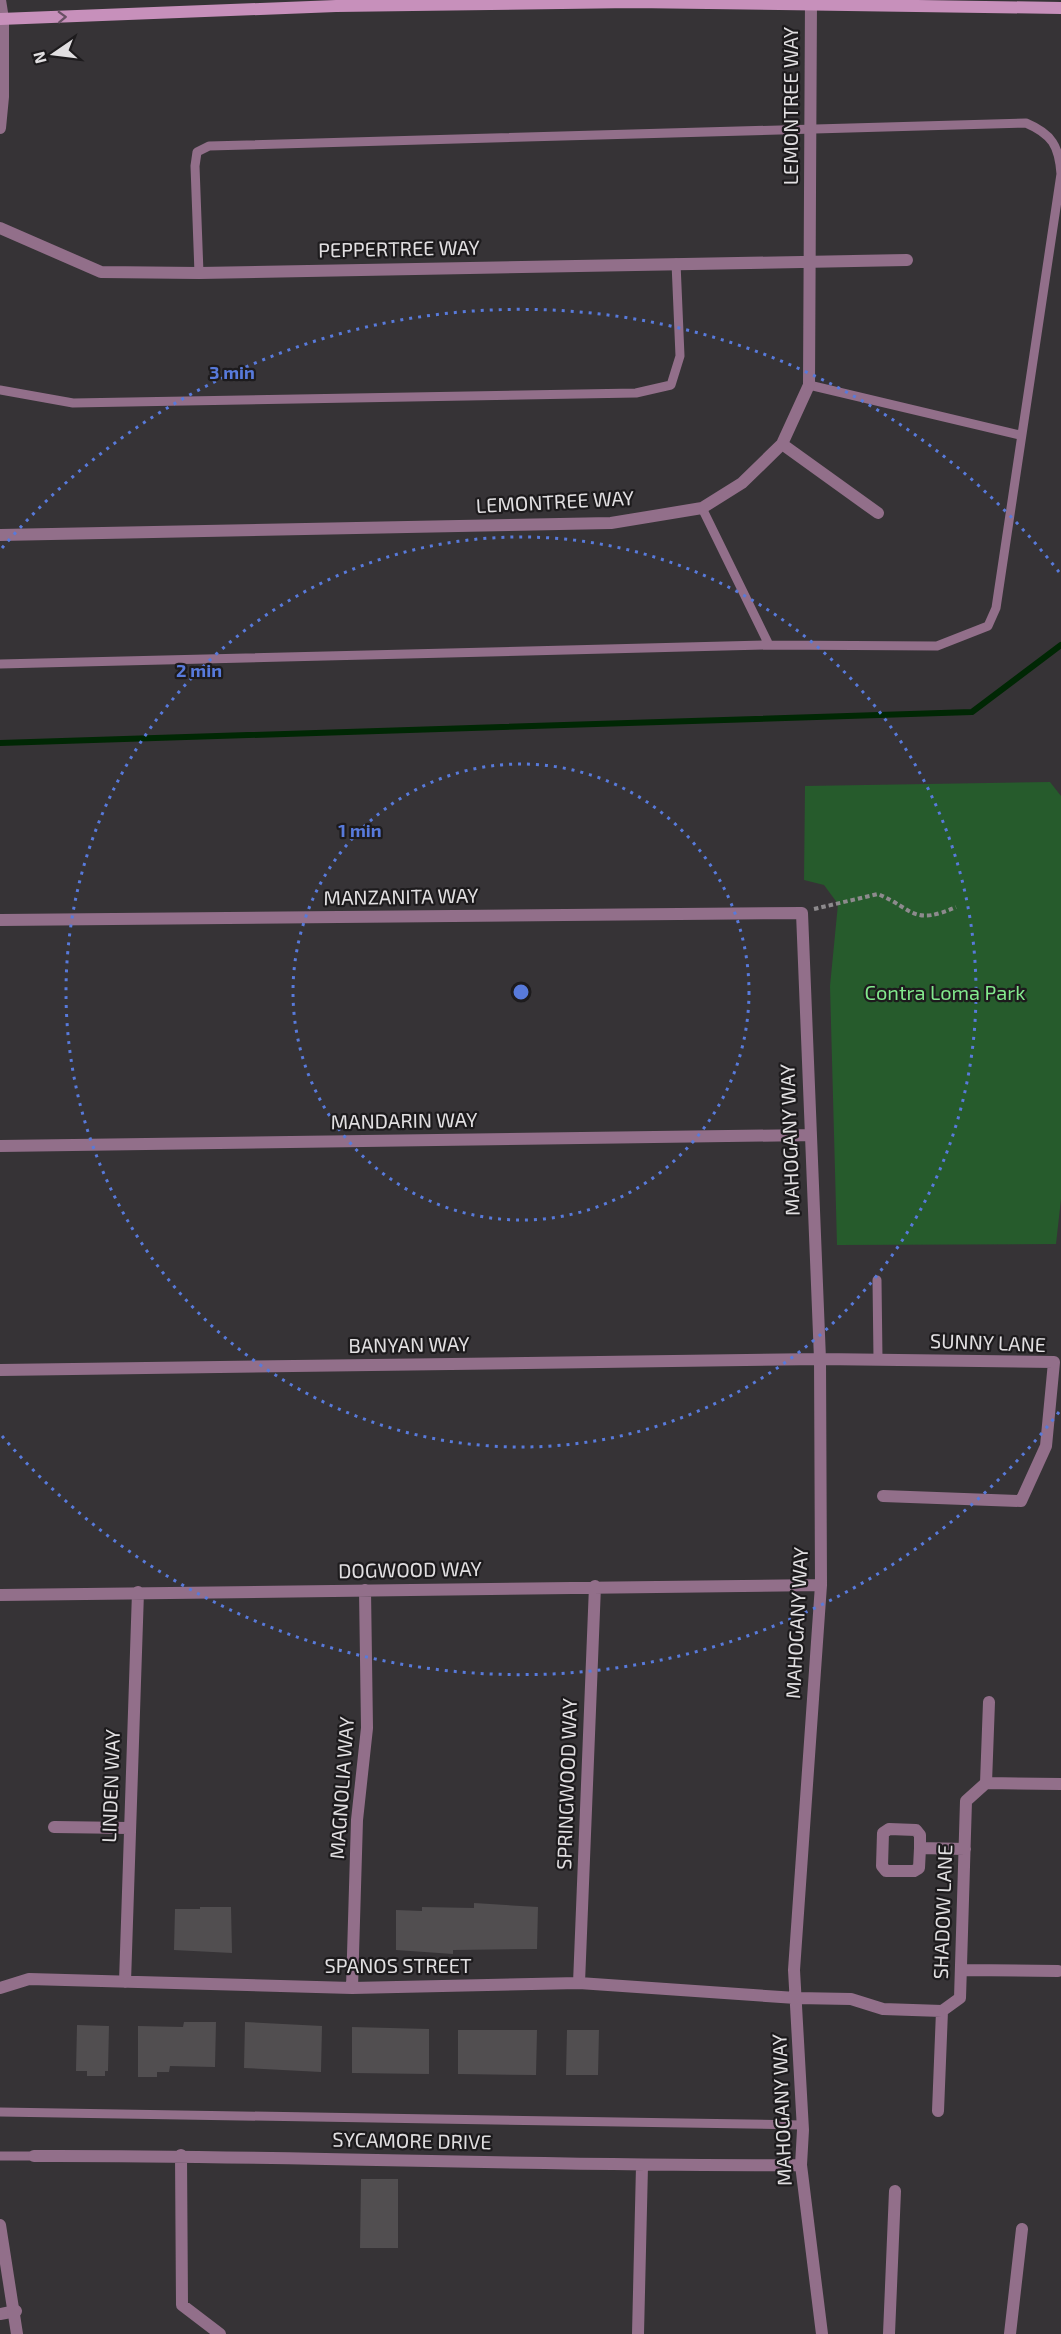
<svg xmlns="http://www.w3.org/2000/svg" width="1061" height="2334" font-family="'Exo 2',sans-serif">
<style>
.green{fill:#265b2c}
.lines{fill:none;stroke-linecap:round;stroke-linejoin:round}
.stream{stroke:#002704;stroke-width:6}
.building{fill:#514e50}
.path{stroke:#8d8a8d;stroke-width:4;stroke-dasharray:4.5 3;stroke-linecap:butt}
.service{stroke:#926f8a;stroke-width:9}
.minor{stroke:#926f8a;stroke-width:12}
.tertiary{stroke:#926f8a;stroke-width:12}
.secondary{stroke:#c790bb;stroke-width:12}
.oneway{stroke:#695064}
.ring{fill:none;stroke:#587adb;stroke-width:3;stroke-dasharray:3 6}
.labels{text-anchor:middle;stroke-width:4.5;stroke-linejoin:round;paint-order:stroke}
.street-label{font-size:20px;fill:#e1dfe1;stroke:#1d1b1d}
.park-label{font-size:20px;fill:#83e98d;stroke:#1d1b1d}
.centre{fill:#587adb;stroke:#1d1b1d;stroke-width:3}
.ring-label{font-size:18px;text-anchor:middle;font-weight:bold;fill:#587adb;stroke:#1d1b1d;stroke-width:4.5;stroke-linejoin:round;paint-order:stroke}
</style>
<rect width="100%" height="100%" fill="#363336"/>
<path class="green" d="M1050 782 1061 796V1199L1056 1244 837 1245 830 986 838 904 824 885 804 880 805 786Z"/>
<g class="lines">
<path class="stream" d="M0 743 972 712 1061 645"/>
</g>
<path class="building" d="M474 1903 538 1907 537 1949 453 1950V1954L396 1950V1910L422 1911V1907L474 1908Z
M200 1907H231L232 1953 174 1950 175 1909H200Z
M184 2022H216L215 2067 170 2066 169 2072H157V2077H138V2026L183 2027Z
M245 2022 322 2026 321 2072 244 2068Z
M77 2025 109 2026 108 2071H105V2076H87V2071H76Z
M352 2027 429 2029V2074L352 2073Z
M458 2030H537L536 2075 458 2074Z
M567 2030H599L598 2075H566Z
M361 2179H398V2248H360Z"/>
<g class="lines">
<path class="path" d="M814 909 878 894C915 910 913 926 956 907"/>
<path class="service" d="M809 385 1020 435
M0 390 73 403 636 393 671 385 680 356 676 263
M702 508 769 645
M0 664 769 645 937 646 988 626 996 608 1061 174C1059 146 1052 134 1026 123L209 146 197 152 195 166 199 273
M877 1280 878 1359
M0 2112 803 2125
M0 2156H34"/>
<path class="minor" d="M0 0 3 19
M0 228 101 272 199 273 907 260
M782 444 878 513
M0 535 611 523 702 508 742 483 782 444 809 385 811 0
M0 920 802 913 820 1359 821 1585 794 1970 803 2130 801 2165 822 2334
M0 1146 809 1135
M0 1370 820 1359 1054 1362 1046 1446 1021 1501 883 1496
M0 1595 821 1585
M986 1783 1061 1784
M54 1827 129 1828
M920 1848 919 1868 914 1871H886L882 1866 883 1833 889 1829 916 1830 920 1835V1848L965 1849
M962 1970 1058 1971
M125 1982 138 1592
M579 1983 595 1586
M0 1988 29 1979 352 1988 579 1983 796 1998 851 1999 883 2009 942 2011 960 1998 966 1801 986 1783 989 1702
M352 1988 357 1820 367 1728 365 1590
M938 2111 942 2011
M181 2155 182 2305 220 2334
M34 2156C290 2155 545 2167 801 2165
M0 2314 16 2311
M638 2334 642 2166
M889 2334 895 2191
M1010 2334 1022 2229"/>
<path class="tertiary" d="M0 128 3 97V19
M0 2225 17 2334"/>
<path class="secondary" d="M0 19 336 6 633 2 1061 8"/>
</g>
<defs><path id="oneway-chevron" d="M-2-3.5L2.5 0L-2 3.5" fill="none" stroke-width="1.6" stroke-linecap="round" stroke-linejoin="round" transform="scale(1.5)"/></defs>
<use class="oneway" href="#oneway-chevron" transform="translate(62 17) rotate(-2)"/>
<g class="ring">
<circle cx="521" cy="992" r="228"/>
<circle cx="521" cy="992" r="455"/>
<path d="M1059 1412A683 683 0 0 1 2 1436M2 548A683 683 0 0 1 1059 572"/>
</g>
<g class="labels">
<g class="street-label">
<text transform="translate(791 106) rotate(-90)" y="7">LEMONTREE WAY</text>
<text transform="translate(399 249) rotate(-1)" y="7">PEPPERTREE WAY</text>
<text transform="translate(555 502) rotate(-3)" y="7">LEMONTREE WAY</text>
<text transform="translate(401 897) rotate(-1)" y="7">MANZANITA WAY</text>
<text transform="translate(404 1121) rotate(-1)" y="7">MANDARIN WAY</text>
<text transform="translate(790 1140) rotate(-92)" y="7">MAHOGANY WAY</text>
<text transform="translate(988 1343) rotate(2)" y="7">SUNNY LANE</text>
<text transform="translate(409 1345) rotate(-1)" y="7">BANYAN WAY</text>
<text transform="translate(410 1570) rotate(-1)" y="7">DOGWOOD WAY</text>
<text transform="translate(797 1623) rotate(-87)" y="7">MAHOGANY WAY</text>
<text transform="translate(567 1784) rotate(-88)" y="7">SPRINGWOOD WAY</text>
<text transform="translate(111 1786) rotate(-88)" y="7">LINDEN WAY</text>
<text transform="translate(342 1788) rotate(-86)" y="7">MAGNOLIA WAY</text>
<text transform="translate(943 1912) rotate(-88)" y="7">SHADOW LANE</text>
<text x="398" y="1973">SPANOS STREET</text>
<text transform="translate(782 2110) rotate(-92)" y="7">MAHOGANY WAY</text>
<text transform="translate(412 2141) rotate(1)" y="7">SYCAMORE DRIVE</text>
</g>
<g class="park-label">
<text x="945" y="1000">Contra Loma Park</text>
</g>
</g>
<circle cx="521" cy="992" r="9" class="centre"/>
<g class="ring-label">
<text x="232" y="379">3 min</text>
<text x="199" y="677">2 min</text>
<text x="360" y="837">1 min</text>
</g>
<g transform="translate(54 54) rotate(256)" stroke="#1d1b1d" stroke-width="4.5" paint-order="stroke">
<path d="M0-4.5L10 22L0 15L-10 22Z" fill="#e1dfe1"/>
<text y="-9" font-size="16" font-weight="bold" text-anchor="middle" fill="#e1dfe1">N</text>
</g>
</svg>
